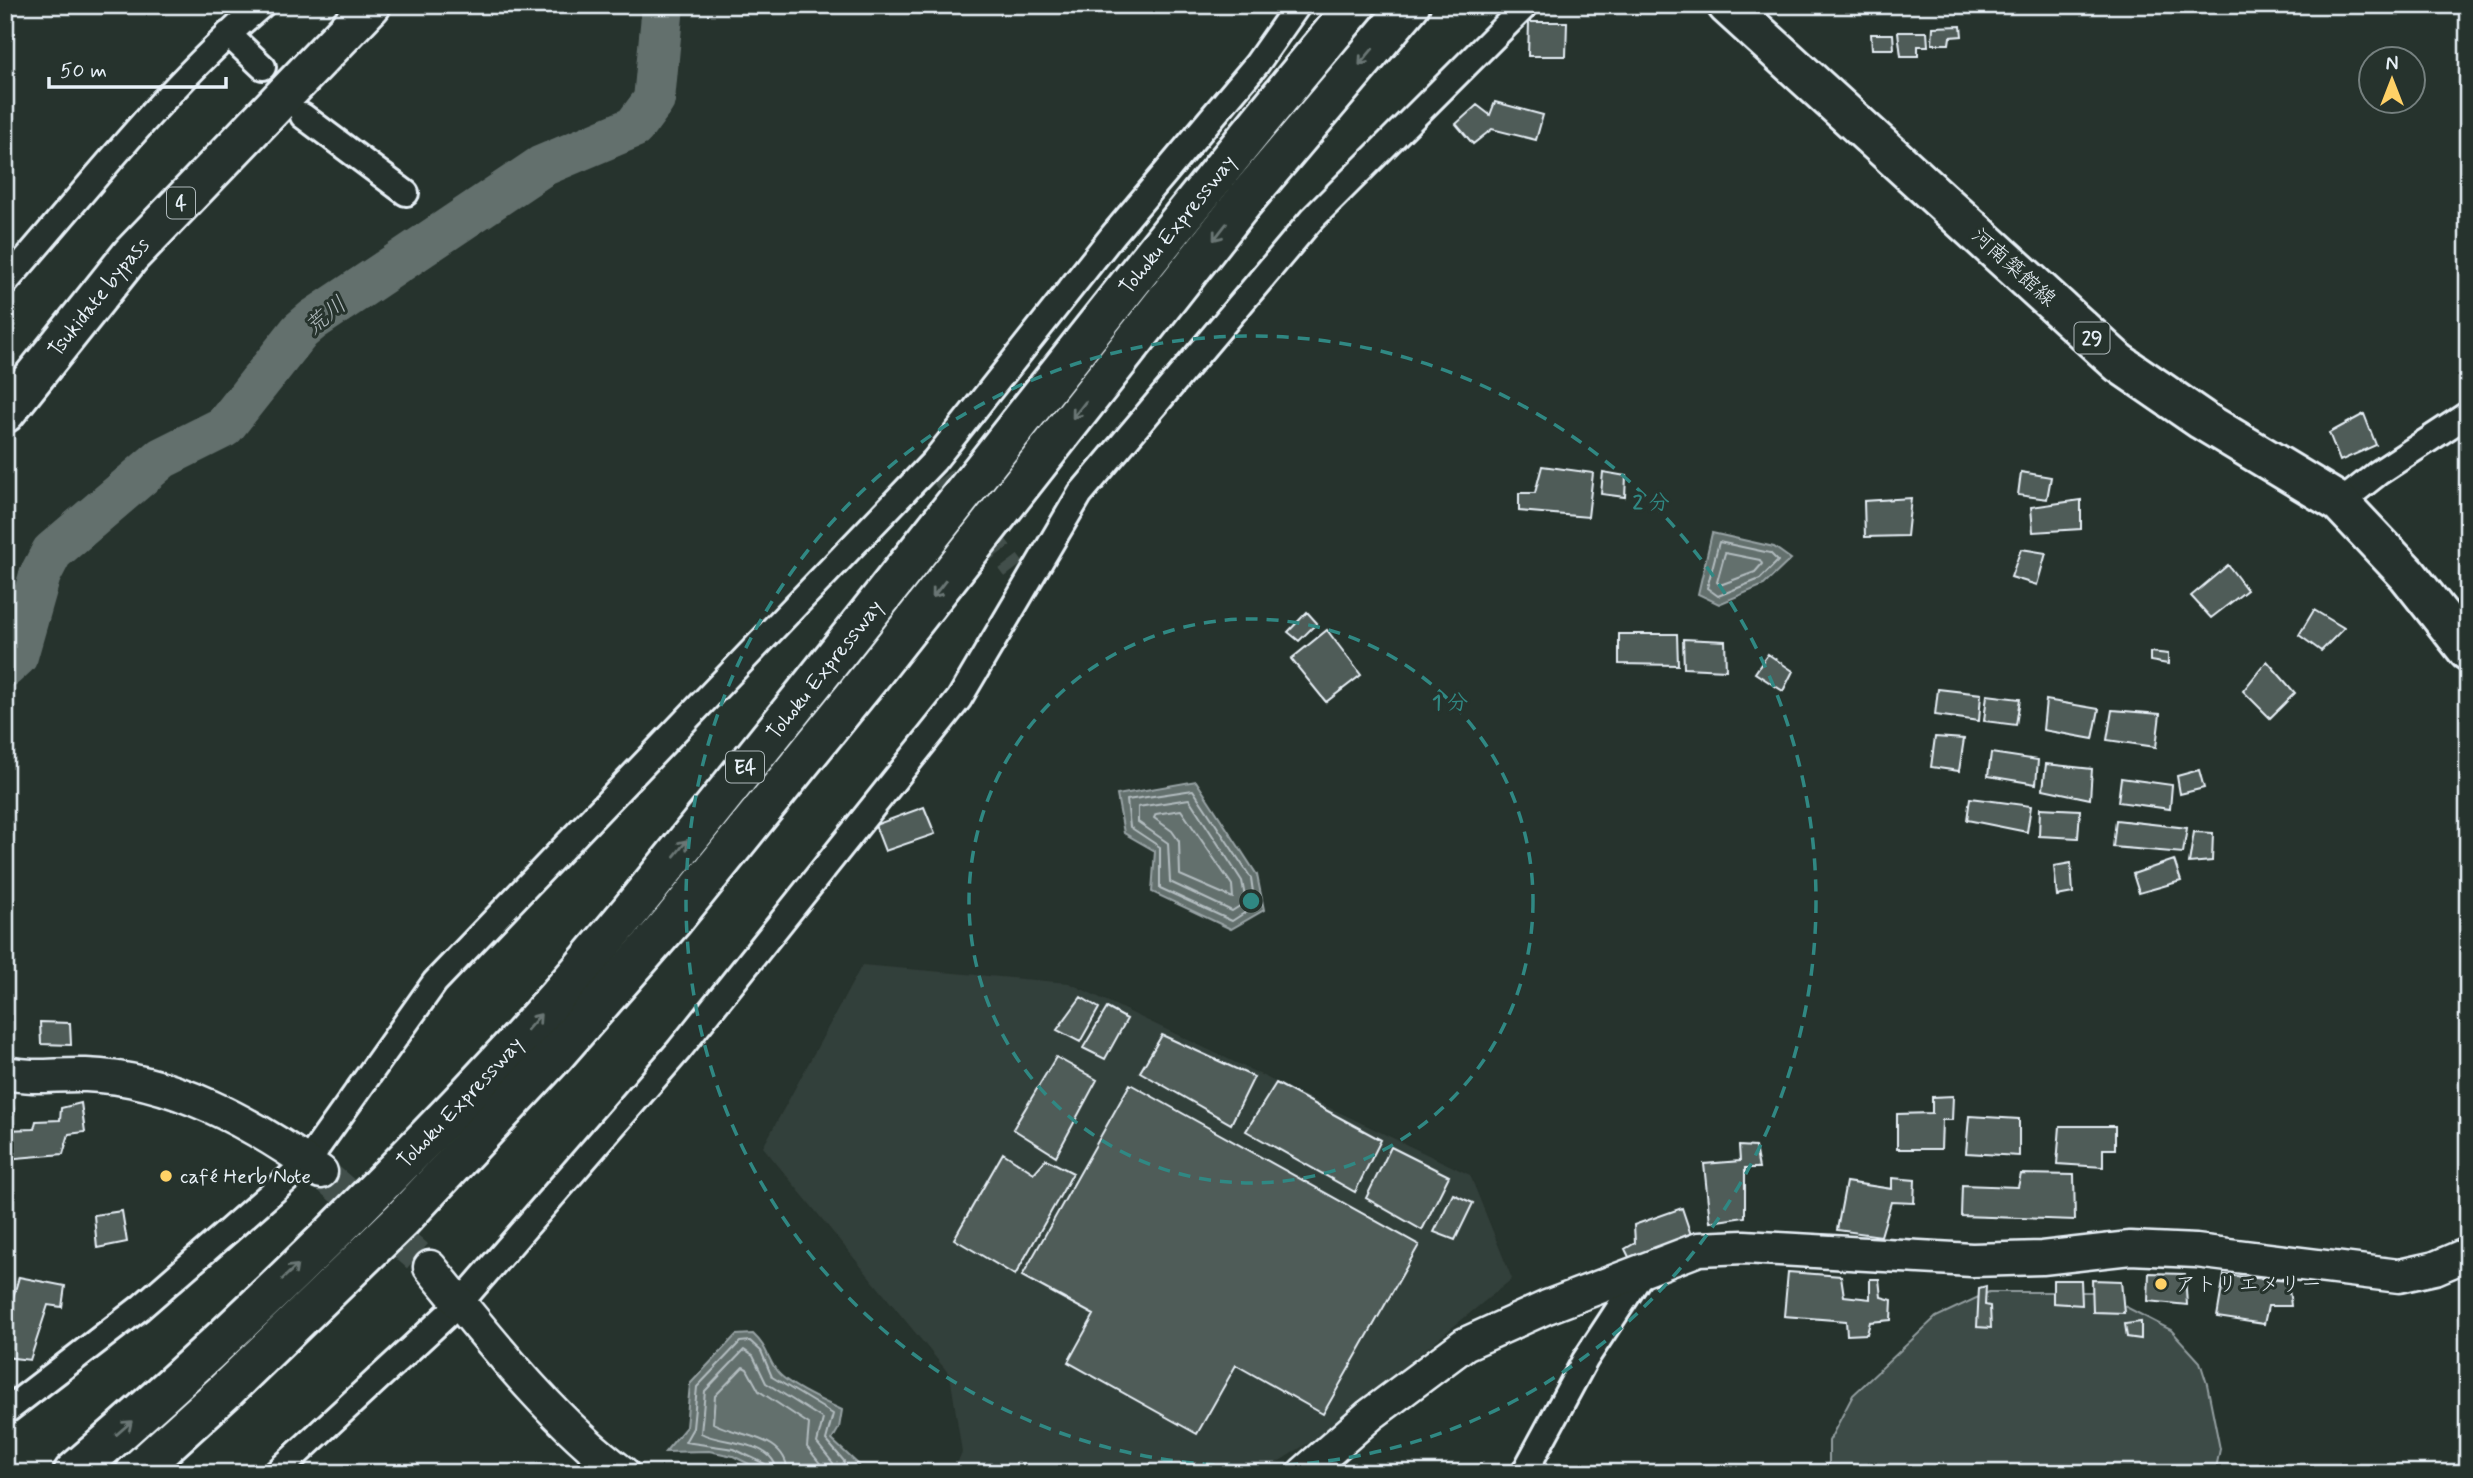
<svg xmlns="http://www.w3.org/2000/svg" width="2473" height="1478" font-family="Mynerve,'Klee One',sans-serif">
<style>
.built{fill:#333f3a}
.green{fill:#3e4b47;stroke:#939ea0;stroke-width:2}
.water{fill:#636f6d;stroke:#98a3a5;stroke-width:2}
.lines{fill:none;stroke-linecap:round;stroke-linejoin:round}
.shore{stroke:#b3bdc0;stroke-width:2}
.river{stroke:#636f6d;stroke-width:42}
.building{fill:#505c59;stroke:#e8f1f8;stroke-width:2}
.minor-tunnel{stroke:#43504b;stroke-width:24;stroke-dasharray:24 12;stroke-linecap:butt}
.tertiary-tunnel{stroke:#43504b;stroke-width:32;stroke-dasharray:32 16;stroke-linecap:butt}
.minor-casing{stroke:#e8f1f8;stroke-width:30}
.tertiary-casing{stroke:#e8f1f8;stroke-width:37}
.primary-casing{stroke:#e8f1f8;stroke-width:44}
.trunk-casing{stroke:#e8f1f8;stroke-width:44}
.motorway-casing{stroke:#e8f1f8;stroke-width:44}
.minor{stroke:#26332d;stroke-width:24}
.tertiary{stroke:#26332d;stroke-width:32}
.primary{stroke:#26332d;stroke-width:38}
.trunk{stroke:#26332d;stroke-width:38}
.motorway{stroke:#26332d;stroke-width:38}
.oneway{stroke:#6a7674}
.ring{fill:none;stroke:#308883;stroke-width:3.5;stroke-dasharray:12 9}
.poi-dot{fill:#ffd166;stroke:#26332d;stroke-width:2.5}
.labels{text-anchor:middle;stroke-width:6;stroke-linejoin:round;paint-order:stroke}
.shield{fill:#26332d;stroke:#aeb8bb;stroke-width:2}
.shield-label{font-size:19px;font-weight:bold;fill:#e8f1f8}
.street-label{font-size:21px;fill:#e8f1f8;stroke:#26332d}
.poi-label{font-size:21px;fill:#e8f1f8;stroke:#26332d;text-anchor:start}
.water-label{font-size:23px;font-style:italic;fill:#b3bdc0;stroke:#26332d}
.centre{fill:#308883;stroke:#26332d;stroke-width:3.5}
.ring-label{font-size:21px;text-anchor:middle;font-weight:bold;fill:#308883;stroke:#26332d;stroke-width:6;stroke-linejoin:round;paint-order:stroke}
</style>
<rect width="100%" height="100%" fill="#26332d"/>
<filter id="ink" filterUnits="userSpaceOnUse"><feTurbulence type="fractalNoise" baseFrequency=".0143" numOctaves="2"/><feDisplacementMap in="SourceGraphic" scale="14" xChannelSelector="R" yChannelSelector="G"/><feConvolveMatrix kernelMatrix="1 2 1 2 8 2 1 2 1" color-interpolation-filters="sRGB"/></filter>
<g filter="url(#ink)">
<path class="built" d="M862 965 1069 983 1470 1175 1512 1279 1315 1439 1260 1473H953L962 1452 950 1375 763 1147Z"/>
<path class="green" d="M1989 1292H2097L2171 1330 2200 1362 2207 1384 2220 1449 2215 1473H1829V1441L1853 1395 1936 1317Z"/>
<path class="water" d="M1712 533 1774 547 1791 559 1764 585 1719 604 1698 594Z
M1196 781 1257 875 1264 910 1231 929 1152 892 1155 851 1124 833 1117 795Z
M753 1334C767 1347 766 1355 776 1370 786 1385 825 1402 842 1410L839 1428 832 1440 859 1465 843 1473H767L733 1456 709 1451 665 1452 686 1427 690 1384 736 1335Z"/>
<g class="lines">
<path class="shore" d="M1719 542 1770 553 1778 561 1760 579 1718 596 1707 588Z
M1725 553 1760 560 1762 564 1755 572 1720 585 1717 582Z
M1193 790 1251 878 1255 906 1232 921 1160 888V847L1130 827 1127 800Z
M1189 799 1242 881 1246 902 1232 911 1170 882 1168 843 1138 822V807Z
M1181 810 1232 885 1233 898 1180 875 1179 841 1172 831 1154 818 1156 814Z
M768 1473 765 1464 734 1449 685 1442 693 1428 697 1387 740 1342 750 1341 761 1351 772 1377 833 1414 826 1440 844 1461 842 1473
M777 1473C775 1439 721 1445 701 1433L705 1391 744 1350 753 1356 766 1383 823 1419 817 1443 833 1463V1473
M788 1473C786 1434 737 1437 713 1423L715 1396 743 1367 747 1369 759 1391 809 1424 807 1447 822 1466V1473"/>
<path class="river" d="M5 667 17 656 40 575 52 552 162 458 224 427 300 331 313 320 542 166 634 127 654 100 663 5"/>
</g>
<path class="building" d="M1529 22H1567L1566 56H1528Z
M1961 26 1962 36 1950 37 1949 44H1932L1933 27Z
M1898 32H1927L1928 46H1918V56H1901Z
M1871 34H1893L1894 49H1872Z
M1495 102 1543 115 1536 140 1492 129 1473 144 1456 124 1477 105 1490 115Z
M2364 414 2376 445 2340 461 2329 433Z
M1542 466 1593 473 1588 517 1519 511V493H1535Z
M1603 472 1626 476 1625 497 1601 494Z
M2021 472 2051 477 2047 499 2018 495Z
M1911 498 1907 536 1865 537 1864 501Z
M2081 500V529L2033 532 2031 507Z
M2021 549 2046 553 2037 585 2011 577Z
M2228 565 2247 590 2211 618 2191 596Z
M2314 610 2344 628 2321 651 2299 635Z
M1307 612 1317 623 1299 641 1288 632Z
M1327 630 1361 675 1326 702 1291 659Z
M1619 634H1677L1678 665 1619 664Z
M1683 639 1725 641 1726 670 1684 668Z
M2150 652 2168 654V664L2150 661Z
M1768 654 1793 671 1783 691 1755 673Z
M2267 661 2295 693 2270 718 2243 691Z
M1938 689 1981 694 1979 721 1935 715Z
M1987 695 2020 699 2016 725 1984 721Z
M2046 700 2099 709 2093 739 2043 730Z
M2112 710 2160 714 2156 747 2107 740Z
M1935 737 1964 739 1959 771 1931 767Z
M1991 753 2038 760 2036 784 1988 776Z
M2046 764 2092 769 2090 799 2043 789Z
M2199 770 2204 788 2180 794 2177 776Z
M2121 778 2172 785 2170 809 2118 802Z
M1970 798 2031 806 2027 832 1967 820Z
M924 807 935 834 885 851 875 825Z
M2040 808 2080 810 2078 838 2039 836Z
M2116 820 2187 828 2183 853 2113 847Z
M2194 832 2213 833 2212 861 2189 863Z
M2174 860 2181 881 2139 893 2133 874Z
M2071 863 2073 893 2057 896 2054 866Z
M1081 997 1099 1008 1080 1042 1057 1030Z
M1107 1008 1127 1019 1105 1059 1083 1048Z
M40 1022 70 1023 71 1045 41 1044Z
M1162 1035 1254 1077 1231 1124 1140 1072Z
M1056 1057 1097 1080 1056 1156 1013 1129Z
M1276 1083 1381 1140 1355 1192 1246 1131Z
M1130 1084 1419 1245 1323 1414 1236 1365 1197 1434 1068 1362 1094 1315 1022 1276Z
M5 1094 12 1095 14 1114 5 1115Z
M1953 1096 1952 1120H1942L1941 1149H1897V1114L1932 1113V1097Z
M81 1103 85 1132 69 1134 63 1154 5 1159V1130L34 1129 36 1121 60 1120 61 1108Z
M1969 1116 2019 1119V1156L1966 1153Z
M2060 1126H2115V1149H2103V1167L2057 1164Z
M1739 1146 1755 1147 1759 1168H1745V1217L1710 1222 1704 1164 1740 1161Z
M1391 1147 1449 1176 1422 1230 1366 1198Z
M1003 1153 1034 1173 1046 1159 1073 1173 1015 1275 954 1239Z
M2021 1174 2074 1175 2075 1220 1961 1216 1962 1185 2018 1187Z
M1892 1178 1915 1180 1914 1203 1891 1202 1881 1236 1837 1230 1846 1182 1892 1189Z
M1453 1194 1473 1203 1455 1240 1434 1232Z
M1682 1208 1692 1238 1633 1265 1625 1249 1635 1243 1634 1225Z
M122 1211 127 1242 97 1248 94 1215Z
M1788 1272 1841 1276 1844 1296 1870 1299V1279H1879L1881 1297 1892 1300 1891 1320 1870 1322 1867 1334 1847 1335 1846 1321 1784 1316Z
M2149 1273 2185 1274 2187 1305 2148 1301Z
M2224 1275 2288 1281 2291 1306H2268L2264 1324 2217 1317Z
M19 1277 65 1286 62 1307 48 1305 30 1360 5 1357V1325Z
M2053 1280H2081L2082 1305 2053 1303Z
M2092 1280 2121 1281 2124 1313 2093 1312Z
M1986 1286 1985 1305 1990 1306 1991 1328 1977 1327 1979 1288Z
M2141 1322V1339L2127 1337 2125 1324Z"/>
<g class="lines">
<path class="minor-tunnel" d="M943 476 1014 570"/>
<path class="tertiary-tunnel" d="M321 1172 430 1267"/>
<g class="minor-casing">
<path id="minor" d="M228 34 263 67
M303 116 406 193
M5 283C88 189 166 86 262 5
M2340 503 2378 473 2468 414
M5 1412 140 1308 307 1162 435 982 934 461 1113 235 1256 65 1298 5
M276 1473 460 1303 679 1050 959 699 1080 494 1312 219 1526 5
M1524 1473 1585 1360 1644 1270"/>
</g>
<g class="tertiary-casing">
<path id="tertiary" d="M5 1073C37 1079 55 1074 86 1075 172 1078 252 1123 321 1172
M430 1267C486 1335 552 1421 623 1473
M1304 1473 1370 1415 1465 1344 1547 1307 1699 1249 1744 1247 1972 1260 2042 1258 2130 1248 2196 1251 2399 1276 2435 1268 2468 1254"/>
</g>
<g class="primary-casing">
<path id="primary" d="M1727 5 2119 363 2202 420 2340 503 2408 575 2468 651"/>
</g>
<g class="trunk-casing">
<g id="trunk">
<path id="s1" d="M5 413 131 255 371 5"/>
</g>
</g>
<g class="motorway-casing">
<g id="motorway">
<path id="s2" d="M73 1473C231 1337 382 1189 523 1035 618 931 704 819 792 710 980 475 1163 236 1356 5"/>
<path d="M135 1473 225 1391 402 1219 555 1055 674 919 873 673 1244 201 1410 5"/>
</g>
</g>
<use href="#minor" class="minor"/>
<use href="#tertiary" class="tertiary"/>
<use href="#primary" class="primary"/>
<use href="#trunk" class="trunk"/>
<use href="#motorway" class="motorway"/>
</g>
<defs><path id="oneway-shaft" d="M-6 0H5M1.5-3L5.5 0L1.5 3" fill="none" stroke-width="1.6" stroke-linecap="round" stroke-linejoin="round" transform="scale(1.75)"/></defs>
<g class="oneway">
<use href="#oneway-shaft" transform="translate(1366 57) rotate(130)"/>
<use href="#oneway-shaft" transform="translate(1220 232) rotate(128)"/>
<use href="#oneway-shaft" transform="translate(1079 410) rotate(128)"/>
<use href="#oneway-shaft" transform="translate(939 589) rotate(128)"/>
<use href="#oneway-shaft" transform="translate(681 848) rotate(-51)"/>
<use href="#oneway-shaft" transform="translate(534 1022) rotate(-49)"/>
<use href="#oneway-shaft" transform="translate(290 1272) rotate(-44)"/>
<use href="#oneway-shaft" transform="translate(124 1428) rotate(-41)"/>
</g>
</g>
<g class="ring">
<circle cx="1251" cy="901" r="282"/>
<circle cx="1251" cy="901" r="565"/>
</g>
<g class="poi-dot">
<circle cx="166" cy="1176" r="7"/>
<circle cx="2161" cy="1284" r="7"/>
</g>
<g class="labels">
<g class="shield">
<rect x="167" y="187.5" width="28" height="31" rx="5"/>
<rect x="2074.5" y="322.5" width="35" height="31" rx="5"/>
<rect x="726" y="751.5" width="38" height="31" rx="5"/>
</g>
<g class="shield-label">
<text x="181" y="210">4</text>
<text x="2092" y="345">29</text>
<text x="745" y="774">E4</text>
</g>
<g class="street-label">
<text dy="7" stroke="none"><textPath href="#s2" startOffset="1670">Tohoku Expressway</textPath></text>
<text transform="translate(2014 267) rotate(42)" y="7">河南築館線</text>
<text dy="7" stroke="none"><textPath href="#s1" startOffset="149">Tsukidate bypass</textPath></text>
<text dy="7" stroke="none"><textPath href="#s2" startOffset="1102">Tohoku Expressway</textPath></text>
<text dy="7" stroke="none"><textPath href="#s2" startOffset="536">Tohoku Expressway</textPath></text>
</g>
<g class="poi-label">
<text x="180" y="1183">café Herb Note</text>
<text x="2175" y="1291">アトリエメリー</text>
</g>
<g class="water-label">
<text transform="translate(325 315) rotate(-39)" y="8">荒川</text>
</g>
</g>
<circle cx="1251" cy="901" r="10" class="centre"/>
<g class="ring-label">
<text x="1651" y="509">2 分</text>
<text x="1450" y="709">1 分</text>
</g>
<rect width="2473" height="1478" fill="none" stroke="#26332d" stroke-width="28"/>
<rect x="14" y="14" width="2445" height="1450" fill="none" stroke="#e8f1f8" stroke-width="2.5" filter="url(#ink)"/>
<g transform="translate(2392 80)"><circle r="33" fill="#26332d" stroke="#747f7e" stroke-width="2"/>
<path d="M0-5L12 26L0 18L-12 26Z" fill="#ffd166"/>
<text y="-10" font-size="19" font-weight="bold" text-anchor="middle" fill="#e8f1f8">N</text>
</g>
<path d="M49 77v10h177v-10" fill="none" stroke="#e8f1f8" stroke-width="3.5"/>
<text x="60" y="77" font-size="21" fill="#e8f1f8" stroke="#26332d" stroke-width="5" paint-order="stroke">50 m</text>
</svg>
